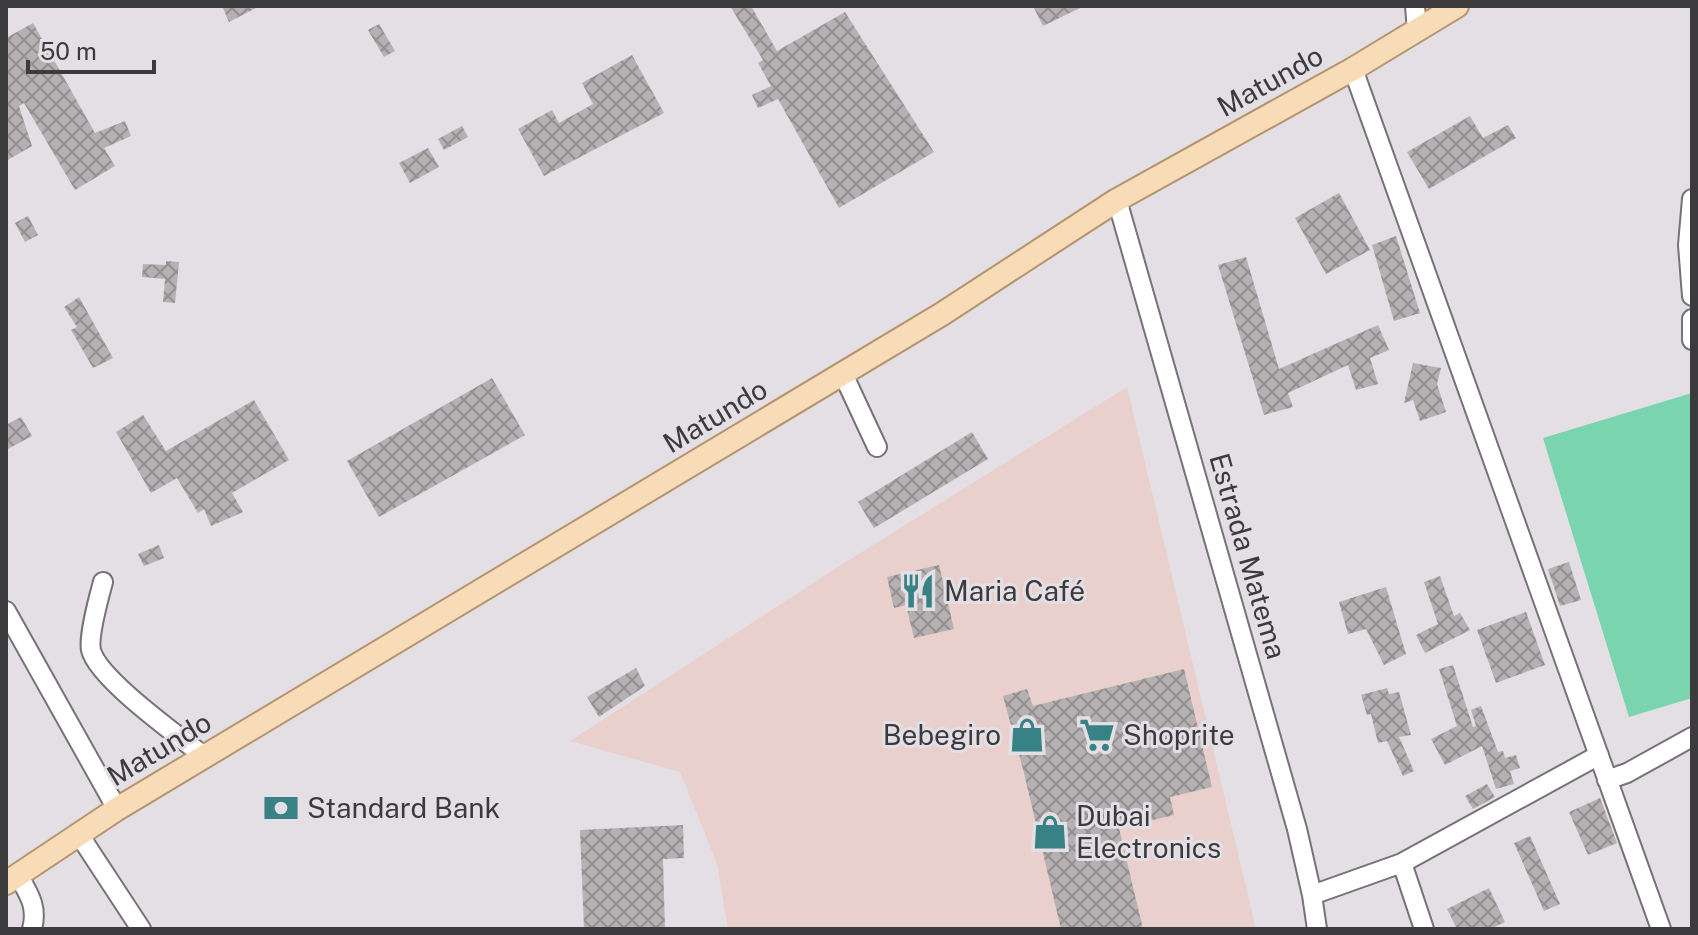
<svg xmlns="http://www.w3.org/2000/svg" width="1698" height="935" font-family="'Public Sans',sans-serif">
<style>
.commercial{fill:#ead0cc}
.garden{fill:#7ad4ad}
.building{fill:url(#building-cross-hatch)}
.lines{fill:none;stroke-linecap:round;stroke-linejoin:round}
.minor-casing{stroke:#767377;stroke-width:22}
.major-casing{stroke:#b3946d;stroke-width:26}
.minor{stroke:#fff;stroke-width:18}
.major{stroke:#f8dcb8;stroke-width:22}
.labels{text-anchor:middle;stroke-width:6;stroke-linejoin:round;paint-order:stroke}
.street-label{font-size:28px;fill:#3b3a3c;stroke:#e3dfe4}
.poi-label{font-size:28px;fill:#3b3a3c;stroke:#e3dfe4;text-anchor:start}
</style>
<defs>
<pattern id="building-cross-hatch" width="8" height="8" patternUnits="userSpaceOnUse" patternTransform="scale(2)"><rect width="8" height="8" fill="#b5b0b2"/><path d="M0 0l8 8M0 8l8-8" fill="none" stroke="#949092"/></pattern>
</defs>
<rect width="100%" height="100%" fill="#e3dfe4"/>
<path class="commercial" d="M1127 387 1256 929H728L717 864 680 772 570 741 841 565Z"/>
<path class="garden" d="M1692 393V698L1629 717 1543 438Z"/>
<path class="building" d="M222 6H260L229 22Z
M730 6H751L777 51 845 12 934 152 839 208 778 99 758 108 752 95 771 86 758 63 763 60Z
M1033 6H1084L1043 26Z
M33 23 95 133 125 121 131 136 104 148 115 166 75 190 24 103 19 106 32 146 6 161V38Z
M379 24 395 51 384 57 368 30Z
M632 55 664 113 544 176 518 129 552 110 559 123 593 104 582 83Z
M1470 116 1483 138 1508 125 1516 138 1429 189 1407 152Z
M462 126 468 137 444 150 438 139Z
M428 148 439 167 410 183 399 163Z
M1339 193 1370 250 1326 274 1295 218Z
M28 216 38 235 25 242 15 223Z
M1396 236 1420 313 1394 321 1372 245Z
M1246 257 1279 369 1378 325 1389 350 1370 358 1378 384 1356 390 1348 365 1288 393 1293 407 1264 415 1218 265Z
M166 261 179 262 175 303 163 302 165 279 142 277 143 264 166 265Z
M79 297 113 358 93 368 71 330 77 327 64 307Z
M1413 363 1441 368 1437 384 1446 412 1420 421 1413 400 1404 403Z
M492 378 525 435 379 517 347 461Z
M254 400 289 460 232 493 243 512 211 526 204 509 198 513 177 478 151 493 116 432 143 415 166 451Z
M21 417 32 436 6 450V425Z
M972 432 988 459 874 528 858 502Z
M159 545 164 558 144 566 138 554Z
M1569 562 1581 600 1560 606 1548 569Z
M939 565 954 629 914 638 906 605 894 608 887 577Z
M1440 576 1454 616 1460 613 1470 630 1425 653 1416 635 1438 624 1424 582Z
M1386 587 1406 654 1384 665 1366 629 1348 634 1339 602Z
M1526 612 1545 665 1496 683 1477 630Z
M1453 665 1473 727 1476 726 1471 710 1481 706 1498 752 1503 751 1505 758 1516 755 1520 768 1510 771 1514 784 1496 789 1482 746 1445 765 1431 739 1457 726 1439 669Z
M636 668 645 686 599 717 587 697Z
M1184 669 1212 787 1170 797 1174 815 1119 828 1143 929H1061L1023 769 1003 696 1027 689 1033 706Z
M1387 688 1389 694 1399 692 1411 735 1399 737 1414 771 1403 776 1387 741 1378 743 1371 714 1367 715 1361 695Z
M1487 784 1495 797 1473 809 1465 796Z
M1600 798 1617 843 1588 855 1569 812Z
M683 825 684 858 663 859 665 929H584L580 830Z
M1530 836 1560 904 1544 911 1514 843Z
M1489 888 1505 922 1490 929H1457L1447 909Z"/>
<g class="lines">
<g class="minor-casing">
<path id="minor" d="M1415 6 1417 31
M1353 69 1661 929
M1692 199 1688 245 1692 296
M1117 200 1297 829 1312 895 1317 929
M1692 319V340
M843 374 877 447
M103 582C99 597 88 636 91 650 98 679 179 736 205 757
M6 611 117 809
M1607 780 1627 773 1692 737
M78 833 141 929
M1402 863 1599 755
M18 875C29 894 38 907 32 929
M1312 895 1402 863 1424 929"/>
</g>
<g class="major-casing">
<path id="major" d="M6 883 117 809 942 314 1117 200 1353 69 1457 6"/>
</g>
<use href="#minor" class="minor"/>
<use href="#major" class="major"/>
</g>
<defs>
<g id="restaurant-bare" transform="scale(2.76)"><path d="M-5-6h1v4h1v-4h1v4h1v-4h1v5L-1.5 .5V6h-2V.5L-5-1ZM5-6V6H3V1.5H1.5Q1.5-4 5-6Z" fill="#388184" stroke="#e3dfe4" stroke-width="2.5" paint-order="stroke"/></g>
<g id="shop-bare" transform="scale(2.76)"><path d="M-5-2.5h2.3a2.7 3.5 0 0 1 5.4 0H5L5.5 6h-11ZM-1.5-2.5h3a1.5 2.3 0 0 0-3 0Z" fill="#388184" stroke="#e3dfe4" stroke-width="2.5" paint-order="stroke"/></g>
<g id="supermarket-bare" transform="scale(2.76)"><path d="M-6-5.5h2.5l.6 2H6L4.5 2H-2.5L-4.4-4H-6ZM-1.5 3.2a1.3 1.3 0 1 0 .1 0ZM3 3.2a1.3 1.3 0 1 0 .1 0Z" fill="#388184" stroke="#e3dfe4" stroke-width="2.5" paint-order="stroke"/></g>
<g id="bank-bare" transform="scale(2.76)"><path d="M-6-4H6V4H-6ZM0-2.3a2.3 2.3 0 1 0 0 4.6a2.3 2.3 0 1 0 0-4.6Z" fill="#388184" stroke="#e3dfe4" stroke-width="2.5" paint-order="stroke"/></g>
</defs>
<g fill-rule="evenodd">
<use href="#restaurant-bare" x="918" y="591"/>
<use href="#shop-bare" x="1027" y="735"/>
<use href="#supermarket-bare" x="1097" y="735"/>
<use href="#bank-bare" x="281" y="808"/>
<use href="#shop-bare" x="1050" y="832"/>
</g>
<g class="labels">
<g class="street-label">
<text transform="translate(1270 81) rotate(-29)" y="10">Matundo</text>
<text transform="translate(715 416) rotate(-31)" y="10">Matundo</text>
<text transform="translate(1248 556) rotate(74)" y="10">Estrada Matema</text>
<text transform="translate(159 749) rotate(-31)" y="10">Matundo</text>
</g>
<g class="poi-label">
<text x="944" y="601">Maria Café</text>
<text x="1001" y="745" text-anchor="end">Bebegiro</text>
<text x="1123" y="745">Shoprite</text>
<text x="307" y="818">Standard Bank</text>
<text x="1076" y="826">Dubai<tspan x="1076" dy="32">Electronics</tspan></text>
</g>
</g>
<rect width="1698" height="935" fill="none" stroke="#3b3a3c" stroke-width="16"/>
<path d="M28 60v12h126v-12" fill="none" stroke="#3b3a3c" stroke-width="4"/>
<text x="40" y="60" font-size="24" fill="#3b3a3c" stroke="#e3dfe4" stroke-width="6" paint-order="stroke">50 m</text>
</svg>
